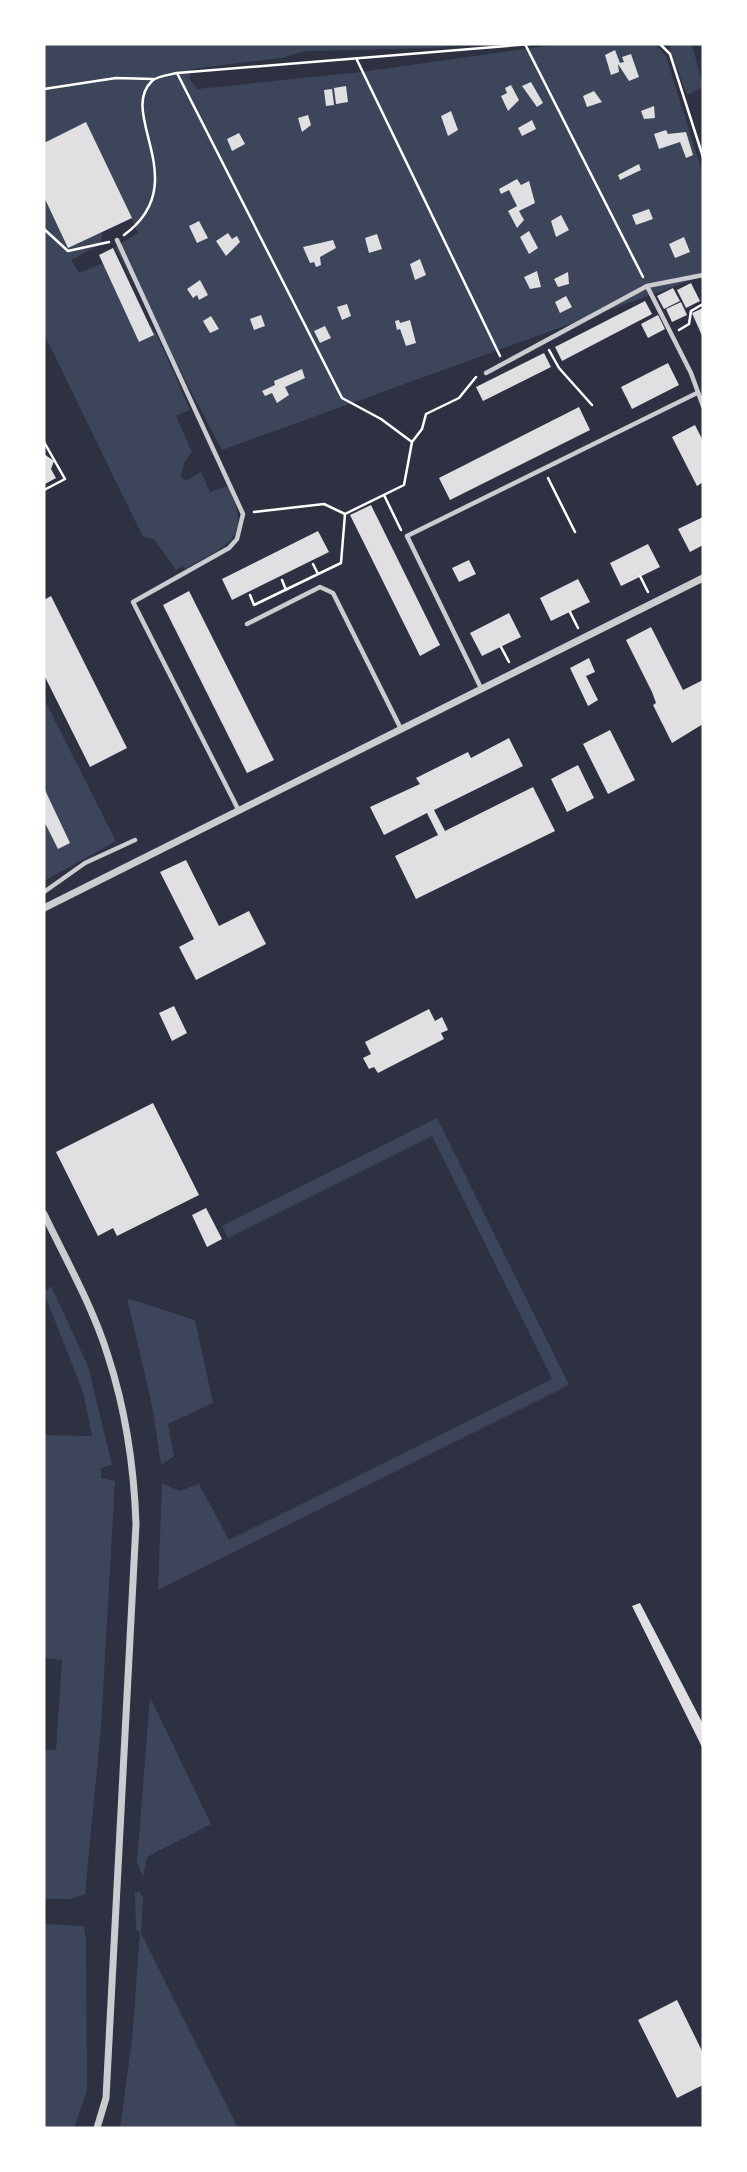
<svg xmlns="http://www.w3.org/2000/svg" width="747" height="2172" font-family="Spectral,serif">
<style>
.green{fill:#3c4559}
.building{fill:#e0e0e3}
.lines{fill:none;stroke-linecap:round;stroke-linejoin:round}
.path{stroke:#fff;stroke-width:2.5}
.service{stroke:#caccd0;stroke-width:4.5}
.minor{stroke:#caccd0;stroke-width:7}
</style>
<rect width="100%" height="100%" fill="#2d3142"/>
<path class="green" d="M58 44H468L436 48 306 51 281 58 192 69 189 78 197 89 361 72 560 44H655L666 56 703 175V276L222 450 115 247 138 233 86 123 44 143V46Z
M668 44H692L703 87 687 95Z
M44 197 68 248 102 232 101 244 71 260 79 273 103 263 157 335 190 410 176 416 192 452 184 463 181 476 185 481 201 472 210 492 228 486C253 540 228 544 185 569L183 566 176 570 154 539 143 537 44 334Z
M44 699 116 841 44 881Z
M437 1118 569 1385 158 1590 162 1483 179 1491 199 1484 229 1540 552 1379 432 1136 228 1238 222 1226Z
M51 1286 88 1366 112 1465 101 1468V1478L115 1481 101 1727 85 1894 71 1899H44V1750H56L62 1660 44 1658V1435L92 1436 83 1392 44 1293Z
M127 1298 195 1320 213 1403 168 1424 174 1456 161 1465 153 1410Z
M150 1697 211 1824 147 1857 143 1877 137 1862Z
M139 1891 143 1898 141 1933 238 2128H120L132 2040 140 1933 136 1929 135 1893Z
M44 1924 84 1926 86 1942 87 2091 74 2128H44Z"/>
<path class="building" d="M615 50 620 63 624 62 622 57 631 54 639 77 629 81 618 64 619 72 611 75 605 55Z
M531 82 543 103 537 107 522 86Z
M511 85 519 100 508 111 501 96 507 93 505 88Z
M346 86 348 102 336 104 334 88Z
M332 89 334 105 326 106 324 90Z
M594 91 602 102 587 107 583 96Z
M654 106 655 118 644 119 641 111Z
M451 111 458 130 448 136 441 116Z
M308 115 311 125 302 132 298 118Z
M532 120 536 129 522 136 518 128Z
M86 122 132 218 68 248 44 197V143Z
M666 130 668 134 686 132 693 155 686 158 680 142 659 149 654 134Z
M239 133 245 144 232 151 227 139Z
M639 164 641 170 620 180 618 175Z
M517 179 521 185 529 181 535 203 519 211 524 220 517 228 508 211 517 206 509 190 501 194 499 189Z
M649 209 653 219 636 225 632 215Z
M561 215 569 230 556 237 551 221Z
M199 221 208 238 197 243 189 226Z
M529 231 538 248 529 254 520 237Z
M228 233 232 239 237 236 240 242 226 256 216 241Z
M377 234 382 249 369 253 365 238Z
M684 237 690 252 675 258 669 244Z
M333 240 336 248 320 257 321 265 316 267 314 262 310 263 303 247Z
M113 248 154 335 139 342 99 255Z
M420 259 426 275 415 280 410 264Z
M537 271 541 287 530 289 524 277Z
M568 272 569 284 558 287 554 279Z
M200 280 208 295 199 300 197 295 193 298 187 289Z
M691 283 700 301 686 308 677 290Z
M673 288 680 301 664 309 657 296Z
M566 296 572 307 560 313 555 302Z
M645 301 652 314 562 361 555 347Z
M681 302 687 315 672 322 666 309Z
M347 304 351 316 342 320 337 307Z
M703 308V338L692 313Z
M261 315 265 326 254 330 250 319Z
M658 315 665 329 648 338 641 324Z
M211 316 219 329 210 333 203 321Z
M399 320 400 323 410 320 416 343 406 346 400 329 397 330 395 321Z
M325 326 331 338 320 343 314 331Z
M544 353 551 367 483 401 476 387Z
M668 363 679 385 632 409 621 387Z
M302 369 305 378 285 387 289 395 277 403 272 393 265 396 262 391 275 385 274 381Z
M579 407 590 430 450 500 439 478Z
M695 425 703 441V482L697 486 672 437Z
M44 454 54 461 51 469 56 478 45 484Z
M371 505 440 645 420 656 350 515Z
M703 517V545L690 552 678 529Z
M318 531 329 552 232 600 222 579Z
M648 544 660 567 621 586 610 563Z
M469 560 476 574 459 582 452 568Z
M578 579 590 602 551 621 540 598Z
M189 591 274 760 247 773 163 605Z
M51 596 127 748 90 767 44 675V600Z
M509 613 521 637 482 656 470 633Z
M651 627 683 690 703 680V724L672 743 653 705 656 703 652 692 626 640Z
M589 658 595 672 586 676 598 700 588 706 570 668Z
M610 730 635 780 608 794 583 744Z
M509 738 523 766 434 810 445 831 533 787 555 831 416 899 395 856 438 835 427 813 384 835 370 807 420 784 416 778 468 752 471 758Z
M578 765 594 798 567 812 551 779Z
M44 788 70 843 58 849 44 821Z
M186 860 219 926 249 911 266 944 196 980 179 947 194 939 160 872Z
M174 1006 187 1033 172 1041 159 1013Z
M429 1009 435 1021 442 1017 448 1030 441 1033 444 1039 378 1073 374 1067 369 1069 363 1058 371 1054 365 1042Z
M153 1103 199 1195 117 1236 113 1228 98 1236 56 1152Z
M206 1208 222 1239 207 1247 192 1215Z
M640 1603 703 1724V1749L632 1606Z
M677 2000 703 2053V2085L677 2098 638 2020Z"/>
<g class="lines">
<path class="path" d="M660 44 670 54 703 157
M526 46 643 277
M357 60 500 356
M177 73 342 398 381 419 412 442
M44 89 116 78 153 79
M44 229 68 251 109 242
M124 235C195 183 117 114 152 81 157 76 169 75 177 73L530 44
M679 330 689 324 691 311 703 304
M549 350 559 368 592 405
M44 442 65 479 44 490
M548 478 575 532
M384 495 401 530
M254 512 324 504 345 514
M313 564 318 574
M640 576 648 592
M282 580 286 590
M250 595 254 605 341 563 345 514 404 485 412 442 422 429 426 414 459 398 476 377
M570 612 578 628
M501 647 509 662"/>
<path class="service" d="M117 240 243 514 237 539 229 548 133 602 239 811
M647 286 691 373 703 406
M486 373 647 286 703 275
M247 624 320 587 333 593 401 729
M481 688 407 536 697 393
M44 892 85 863 135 840"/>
<path class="minor" d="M44 908 703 578
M44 1214C66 1260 93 1307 108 1356 126 1411 134 1466 136 1524L106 2098 97 2128"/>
</g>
<rect width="747" height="2172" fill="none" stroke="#ffffff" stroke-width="91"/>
</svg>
